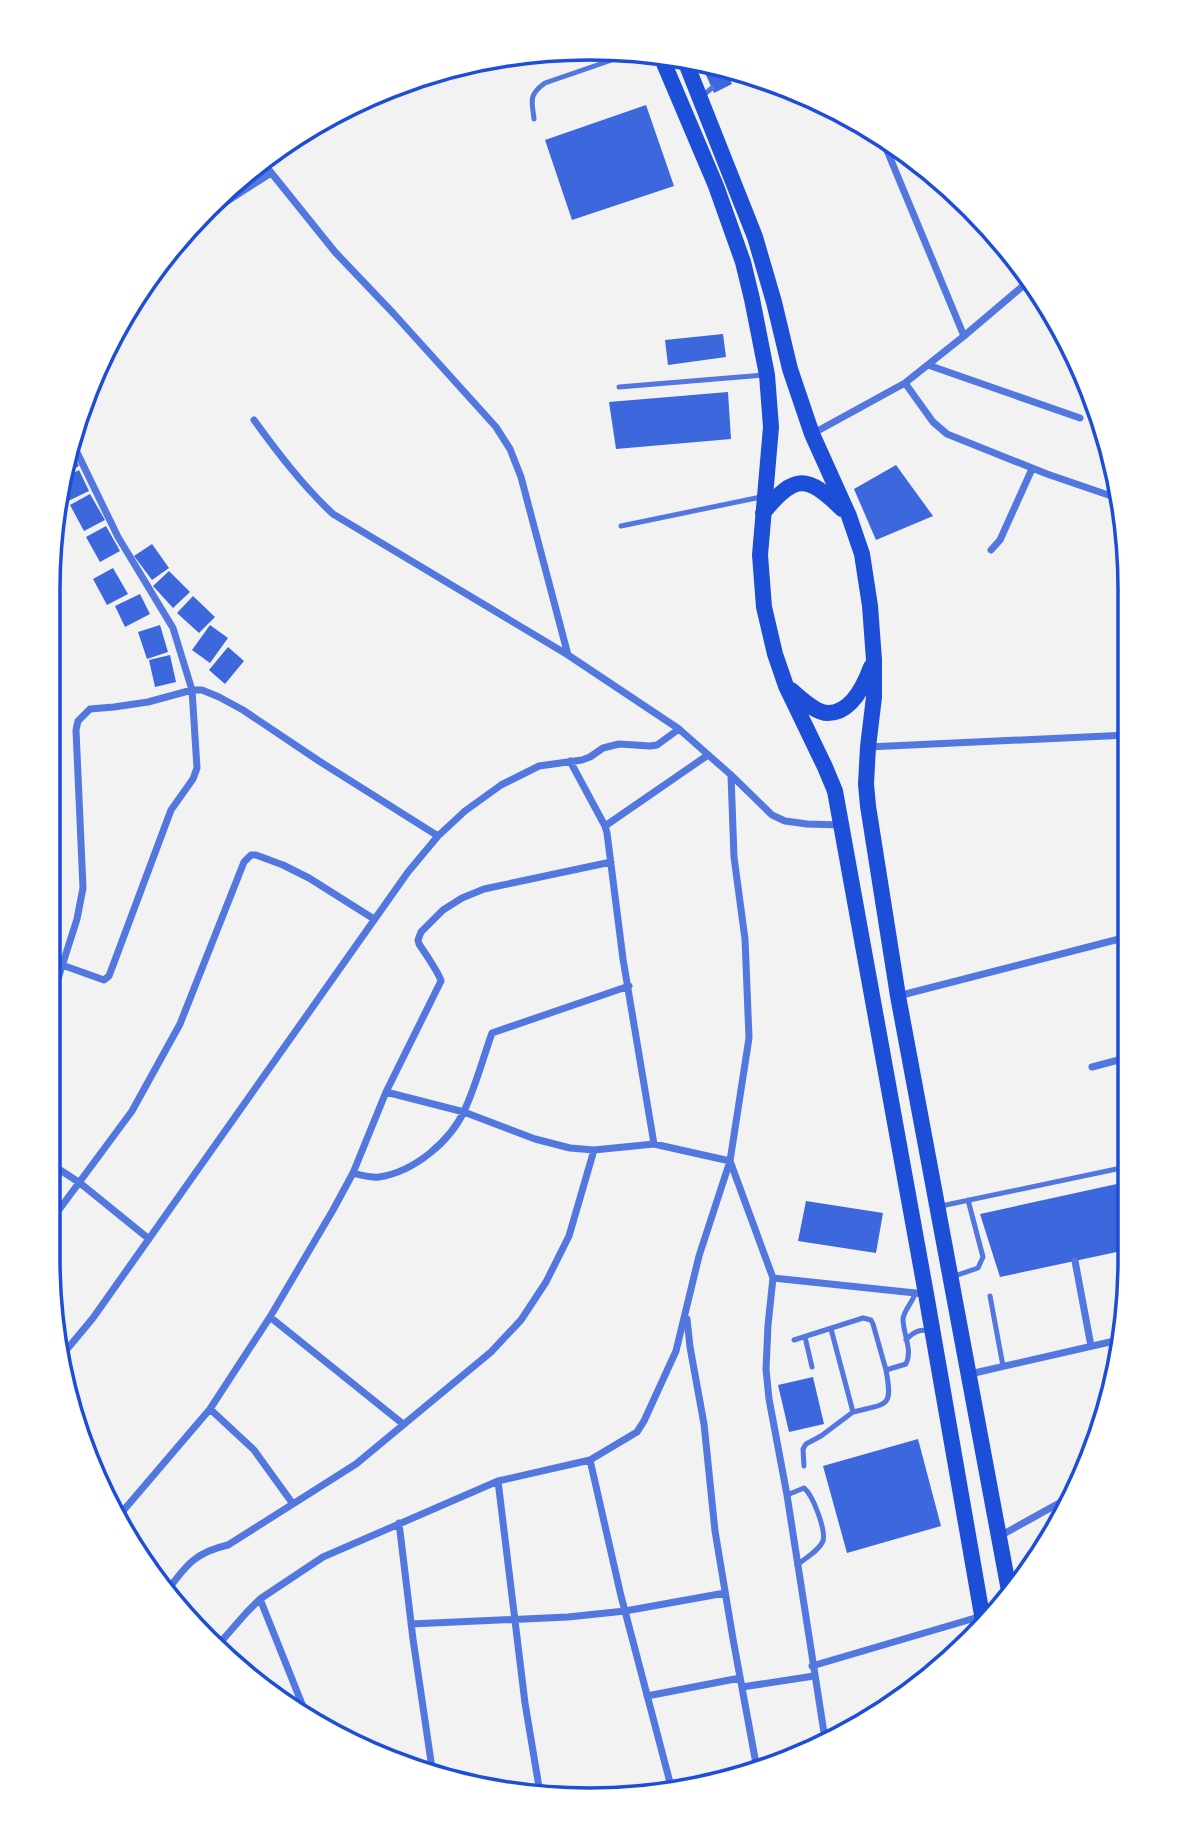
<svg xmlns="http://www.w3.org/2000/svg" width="1177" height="1848" font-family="'Space Grotesk',sans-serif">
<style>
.building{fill:#3d67dc}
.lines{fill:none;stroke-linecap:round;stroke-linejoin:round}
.service{stroke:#5277de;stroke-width:5}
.minor{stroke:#5277de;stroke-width:7}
.primary{stroke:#1d4ed8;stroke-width:16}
.rim{fill:none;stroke:#1d4ed8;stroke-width:3.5}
</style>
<rect width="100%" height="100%" fill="#f2f2f2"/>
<path class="building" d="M709 62 723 65 732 84 714 93 702 66Z
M646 105 674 186 572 220 545 140Z
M723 334 726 357 668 365 665 340Z
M728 392 731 439 616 449 609 402Z
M71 448 79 466 64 474Z
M896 465 933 516 876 540 854 489Z
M79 470 89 491 64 503 59 493 62 479Z
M90 494 105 520 84 531 70 505Z
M106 526 120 551 100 562 86 537Z
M152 544 169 568 152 580 134 556Z
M113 568 128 594 107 605 93 579Z
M169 571 190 592 173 608 153 586Z
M140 594 150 614 125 627 115 606Z
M193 596 215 617 199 633 177 613Z
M160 625 168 652 147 659 138 632Z
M210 625 228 638 210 663 192 650Z
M228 647 244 661 225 684 209 670Z
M170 655 176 682 155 687 149 660Z
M1126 1182V1250L1000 1277 980 1214Z
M806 1201 883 1213 876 1253 798 1241Z
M813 1377 824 1424 789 1432 778 1385Z
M918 1439 941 1526 847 1553 823 1466Z"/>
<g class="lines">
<path class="service" d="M701 97 712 88
M534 119C532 101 528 95 545 83L638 51
M619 387 764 375
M621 526 761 497
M941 1206 1126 1167
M952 1277 978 1268 983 1257 968 1200
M990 1296 1003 1366
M831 1329 853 1412C888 1403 893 1408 886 1370
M805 1337 812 1367
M794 1340 863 1318 871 1320 873 1324 886 1370 906 1364C913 1350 903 1334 903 1319 904 1310 912 1303 915 1294
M906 1340C914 1331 920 1329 931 1331
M804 1466 803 1449 806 1444 821 1436 853 1412
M787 1495 804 1488C813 1495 826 1530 823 1541 819 1551 805 1558 797 1565"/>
<path class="minor" d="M881 136 964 336
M261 160 335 252 394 314 496 427 510 449 521 477 568 655
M193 223 271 173
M928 365 1080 418
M905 383 933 422 947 434 1047 474 1120 499
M254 420C278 453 303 486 333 514L568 655 679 729 731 775 772 815 785 821 807 824 841 825
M812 434 905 383 964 336 1030 280
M991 550 1000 540 1032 469
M868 747 1128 735
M570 761 605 826 607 833 623 959 654 1144
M605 826 708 755
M62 965 104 980 109 976 171 810 193 779 197 768 192 690 173 628 118 537 72 442
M898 996 1127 937
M49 1007 77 919 83 888 76 730 78 721 90 709 114 707 148 702 192 690H202L219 697 243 710 319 761 438 836
M1092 1067 1126 1058
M386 1092 464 1112 535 1139 570 1148 594 1150 654 1144 730 1161
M730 1161 773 1278 768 1325 766 1369 769 1399 787 1495 825 1739
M48 1162 80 1183 149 1239
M353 1173C361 1175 371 1178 379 1177 414 1172 451 1141 465 1109 476 1085 483 1058 492 1033L629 986
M47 1226 132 1111 180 1024 244 862 251 855H256L283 865 309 878 374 919
M1075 1261 1091 1346
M773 1278 925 1294
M270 1317 403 1424
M687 1319 690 1347 704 1424 715 1531 733 1639 757 1769
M63 1354 93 1318 408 872 438 836 465 811 501 785 539 766 582 760 590 757 603 748 619 744 650 746 657 745 679 729
M970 1374 1123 1339
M210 1409 254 1450 293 1504
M590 1460 621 1596 672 1790
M498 1481 525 1703 540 1793
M117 1518 210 1409 270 1317 333 1210 353 1173 386 1092 441 981C439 973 425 953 419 944L418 940 421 932 443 910 462 898 484 889 611 862
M399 1523 413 1639 433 1775
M1000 1536 1072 1496
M167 1591C186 1565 196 1552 228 1545L356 1464 491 1352 521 1320 546 1282 569 1236 594 1150
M260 1599 306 1714
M411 1624 568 1617 625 1611 725 1593
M218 1645 247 1612 260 1599 323 1557 498 1481 590 1460 637 1432 644 1421 676 1351 699 1256 730 1161 749 1038 745 939 734 857 731 775
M812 1666 982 1616
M742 1687 814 1676
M647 1696 740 1678"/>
<path class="primary" d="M660 54 716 186 743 262 752 299 767 375 771 427 760 555 764 607 775 654 786 686 825 767 835 791 926 1294 983 1621
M684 58 755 237 774 302 790 369 812 434 849 516 862 554 870 606 874 660V697L868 747 866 784 868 806 898 996 1010 1596
M763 513C795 473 807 475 842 509
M791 690C801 698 815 713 828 713 851 713 864 686 871 667"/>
</g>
<path d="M0 0H1177V1848H0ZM589 60H589A529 529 0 0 1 1118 589V1259A529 529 0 0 1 589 1788H589A529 529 0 0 1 60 1259V589A529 529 0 0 1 589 60Z" fill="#fff" fill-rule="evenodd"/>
<path class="rim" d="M589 60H589A529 529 0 0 1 1118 589V1259A529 529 0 0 1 589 1788H589A529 529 0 0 1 60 1259V589A529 529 0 0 1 589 60Z"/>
</svg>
